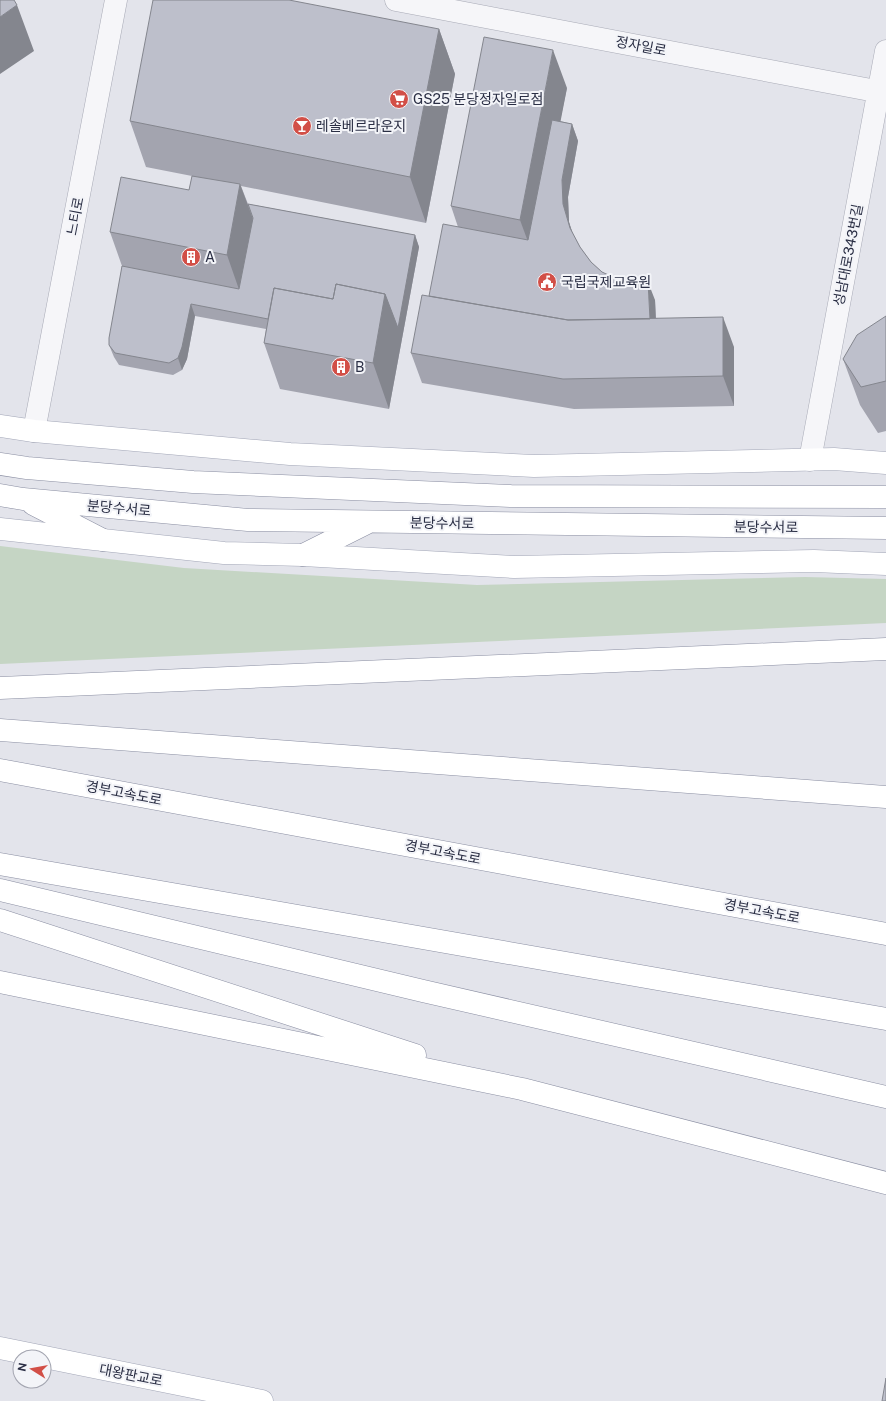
<svg xmlns="http://www.w3.org/2000/svg" width="886" height="1401" font-family="'Public Sans','Noto Sans KR',sans-serif">
<style>
.green{fill:#c5d5c4}
.lines{fill:none;stroke-linecap:round;stroke-linejoin:round}
.minor-casing{stroke:#a8aab6;stroke-width:23}
.major-casing{stroke:#a2a6b7;stroke-width:23}
.highway-casing{stroke:#8a8ea2;stroke-width:23}
.minor{stroke:#f6f6f9;stroke-width:22}
.major{stroke:#fff;stroke-width:22}
.highway{stroke:#fff;stroke-width:22}
.wall{fill:#a3a4af}
.shaded-wall{fill:#84868e}
.building{fill:#bdbfcb;stroke:#84868e}
.labels{text-anchor:middle;stroke-width:4;stroke-linejoin:round;paint-order:stroke}
.street-label{font-size:14px;fill:#2a2e44;stroke:#f3f4f8}
.poi-label{font-size:14px;fill:#2a2e44;stroke:#f3f4f8;text-anchor:start}
</style>
<rect width="100%" height="100%" fill="#e3e4eb"/>
<path class="green" d="M0 546 184 568 477 585 805 577 886 579V623L0 664Z"/>
<g class="lines">
<g class="minor-casing">
<path id="minor" d="M396 0 886 93
M34 431 116 0
M810 460 886 51"/>
</g>
<g class="major-casing">
<path id="major" d="M0 426 34 431 290 454 534 466 834 459 886 463
M0 529 224 553 303 555 514 567 814 561 886 564
M0 1348 262 1401"/>
</g>
<g class="highway-casing">
<path id="highway" d="M0 464 27 468 193 482 511 496 886 497
M0 495 23 499 248 520 886 528
M33 504 103 540
M303 555 365 524
M0 688 886 649
M0 730 886 797
M0 770 886 934
M0 864 886 1019
M0 890 423 991 886 1097
M0 920 415 1055
M0 982 522 1089 886 1183"/>
</g>
<use href="#minor" class="minor"/>
<use href="#major" class="major"/>
<use href="#highway" class="highway"/>
</g>
<path class="wall" d="M439 29 455 74 426 223 241 186 248 204 415 235 419 247 389 409 280 389 264 343 266 329 195 316 187 359 182 370 173 375 119 365 114 357 109 345 122 266 110 232 189 190 192 176 146 167 130 121Z
M567 88 560 121 572 124 578 141 568 197 569 222 573 234 580 247 591 262 602 272 655 300 656 318 734 347V406L574 409 422 383 411 353 429 296 458 227 451 206Z
M886 316V431L878 433 860 405 843 359Z"/>
<path class="shaded-wall" d="M17 5 34 51 0 74V17Z
M439 29 455 74 426 223 410 177Z
M553 50 567 88 534 258 520 220Z
M572 124 578 141 568 197 569 222 576 245 570 228 563 204 562 180Z
M240 184 257 230 243 301 227 255Z
M415 235 419 247 389 409 373 363 385 294Z
M648 282 655 300 657 349 651 332Z
M191 304 195 316 187 359 182 370 178 358Z
M723 317 734 347V406L723 376Z"/>
<path class="building" d="M0 0H14L17 5 0 17Z
M153 0H289L439 29 410 177 130 121Z
M484 37 553 50 520 220 451 206Z
M552 120 572 124 562 180 563 204 570 228 580 247 591 262 602 272 617 279 634 282H648L650 319 568 320 429 296 443 224 528 240Z
M192 176 240 184 227 255 110 232 121 177 189 190Z
M248 204 415 235 398 328 385 294 336 284 333 299 274 288 268 319 191 304 182 347 178 358 169 363 115 353 109 345V338L122 266 239 289 253 218Z
M336 284 385 294 373 363 264 343 274 288 333 299Z
M422 295 568 320 723 317V376L563 379 411 353Z
M886 316V381L861 387 843 359 857 335Z
M886 1378V1401H882Z"/>
<defs>
<g id="supermarket-disc" transform="scale(1)"><circle r="9.5" fill="#d24f47" stroke="#f3f4f8"/><path d="M-6-5.5h2.5l.6 2H6L4.5 2H-2.5L-4.4-4H-6ZM-1.5 3.2a1.3 1.3 0 1 0 .1 0ZM3 3.2a1.3 1.3 0 1 0 .1 0Z" fill="#fff"/></g>
<g id="bar-disc" transform="scale(1)"><circle r="9.5" fill="#d24f47" stroke="#f3f4f8"/><path d="M-6-5H6L.8 .8V4.5H3.5V6h-7V4.5H-.8V.8Z" fill="#fff"/></g>
<g id="building-disc" transform="scale(1)"><circle r="9.5" fill="#d24f47" stroke="#f3f4f8"/><path d="M-4-6H4V6H1V3H-1V6H-4ZM-2.5-4.3h1.7v1.8h-1.7ZM.8-4.3h1.7v1.8H.8ZM-2.5-1h1.7V.8h-1.7ZM.8-1h1.7V.8H.8Z" fill="#fff"/></g>
<g id="civic-disc" transform="scale(1)"><circle r="9.5" fill="#d24f47" stroke="#f3f4f8"/><path d="M-.6-6.5H3V-4.5H.6V-3L4-1V1h2V6H-6V1h2V-1L-.6-3ZM-1.2 2.5V6h2.4V2.5Z" fill="#fff"/></g>
</defs>
<g fill-rule="evenodd">
<use href="#supermarket-disc" x="399" y="99"/>
<use href="#bar-disc" x="302" y="126"/>
<use href="#building-disc" x="191" y="257"/>
<use href="#civic-disc" x="547" y="282"/>
<use href="#building-disc" x="341" y="367"/>
</g>
<g class="labels">
<g class="street-label">
<text transform="translate(641 46) rotate(11)" y="5">정자일로</text>
<text transform="translate(75 216) rotate(-79)" y="5">느티로</text>
<text transform="translate(848 255) rotate(-79)" y="5">성남대로343번길</text>
<text transform="translate(119 508) rotate(5)" y="5">분당수서로</text>
<text transform="translate(442 523) rotate(1)" y="5">분당수서로</text>
<text transform="translate(766 527) rotate(1)" y="5">분당수서로</text>
<text transform="translate(124 793) rotate(11)" y="5">경부고속도로</text>
<text transform="translate(443 852) rotate(11)" y="5">경부고속도로</text>
<text transform="translate(762 911) rotate(11)" y="5">경부고속도로</text>
<text transform="translate(131 1375) rotate(11)" y="5">대왕판교로</text>
</g>
<g class="poi-label">
<text x="413" y="104">GS25 분당정자일로점</text>
<text x="316" y="131">레솔베르라운지</text>
<text x="205" y="262">A</text>
<text x="561" y="287">국립국제교육원</text>
<text x="355" y="372">B</text>
</g>
</g>
<g transform="translate(32 1369) rotate(281)"><circle r="19" fill="#f3f4f8" stroke="#a3a5b0"/>
<path d="M0-3L7 15L0 10L-7 15Z" fill="#d24f47"/>
<text y="-6" font-size="11" font-weight="bold" text-anchor="middle" fill="#2a2e44">N</text>
</g>
</svg>
